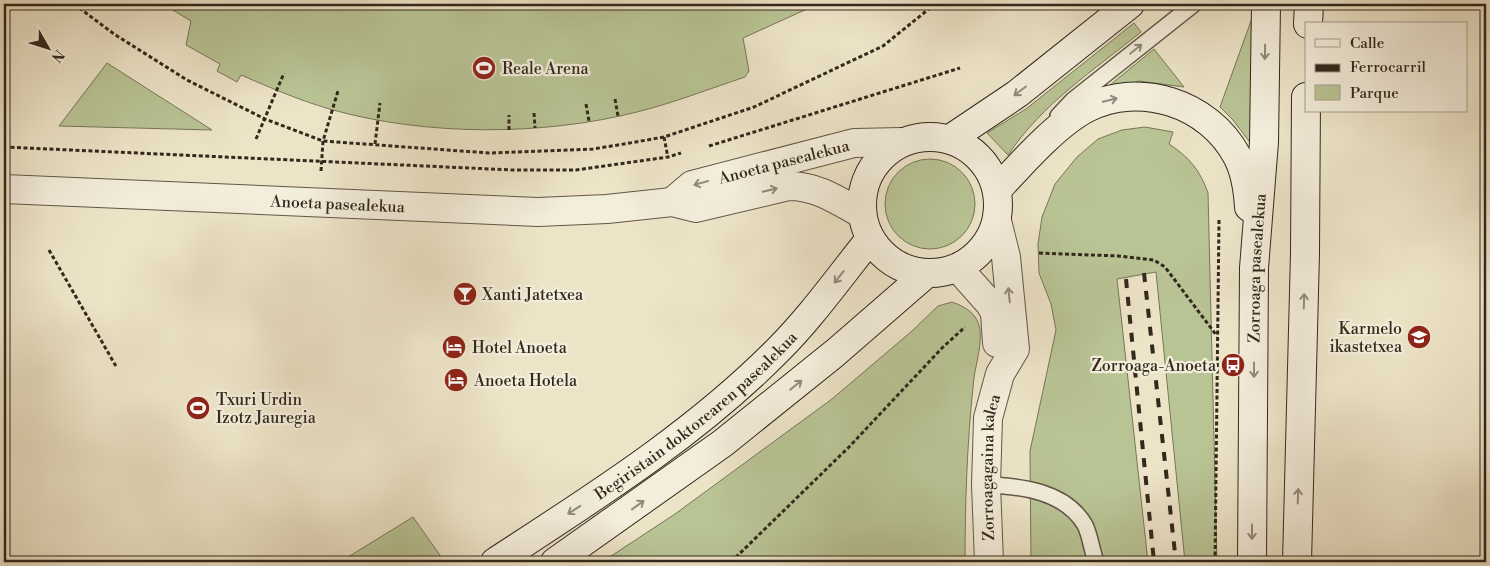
<svg xmlns="http://www.w3.org/2000/svg" width="1490" height="566" font-family="'Libre Bodoni',serif">
<style>
.green{fill:#b9c495;stroke:#767658}
.lines{fill:none;stroke-linecap:round;stroke-linejoin:round}
.service-casing{stroke:#615747;stroke-width:18}
.minor-casing{stroke:#615747;stroke-width:30}
.secondary-casing{stroke:#32281c;stroke-width:30}
.path{stroke:#32281c;stroke-width:3;stroke-dasharray:4 2.5;stroke-linecap:butt}
.service{stroke:#f3eddb;stroke-width:15}
.minor{stroke:#f3eddb;stroke-width:28}
.secondary{stroke:#f3eddb;stroke-width:28}
.rail{stroke:#32281c;stroke-width:4;stroke-dasharray:9 9;stroke-linecap:butt}
.oneway{stroke:#928a7c}
.labels{text-anchor:middle;stroke-width:4.5;stroke-linejoin:round;paint-order:stroke}
.poi-label{font-size:16px;fill:#32281c;stroke:#f3eddb;text-anchor:start}
.street-label{font-size:16px;fill:#32281c;stroke:#f3eddb}
</style>
<rect width="100%" height="100%" fill="#ede4c8"/>
<filter id="stains"><feTurbulence type="fractalNoise" baseFrequency=".004" numOctaves="4"/><feColorMatrix values="0 0 0 0 .2 0 0 0 0 .09 0 0 0 0 .02 0 0 0 .5 -.17"/></filter>
<radialGradient id="worn" r=".72"><stop offset=".6" stop-color="#630" stop-opacity="0"/><stop offset="1" stop-color="#630" stop-opacity=".3"/></radialGradient>
<path class="green" d="M163 4H818L743 38 749 71 745 77C709 89 673 103 637 112 542 136 427 136 333 110 301 101 271 88 241 75L237 82 217 71 220 64 186 45 191 21Z
M1256 7 1255 149 1233 120 1220 107Z
M1134 23 1141 32C1094 70 1042 104 1008 155L987 133 1026 109Z
M1154 49 1184 87 1139 81 1116 88 1110 85Z
M107 63 212 130 59 126Z
M1145 127 1173 132 1169 144C1189 157 1200 170 1208 193L1217 562H1185L1156 272 1117 279 1148 562H1031L1030 451 1056 330 1051 304 1039 273 1038 244 1042 217 1055 184 1077 157 1098 139 1122 130Z
M885 204a45 45 0 1 1 90 0a45 45 0 1 1-90 0Z
M952 302C966 307 978 314 980 330 982 348 974 369 973 387 967 445 965 504 965 562H602L675 514 832 399 912 331 938 306Z
M413 517 444 561 340 562Z"/>
<g class="lines">
<g class="service-casing">
<path id="service" d="M1058 116 1073 100 1194 4
M986 485C1021 486 1065 491 1085 525 1090 535 1092 551 1096 562"/>
</g>
<g class="minor-casing">
<g id="minor">
<path id="s1" d="M4 189 538 212 607 209 672 202 696 208 789 186C817 186 837 200 862 214"/>
<path id="s2" d="M672 202 692 185 854 143 902 142"/>
<path d="M958 268 990 304 995 313 997 343"/>
<path id="s3" d="M989 562 986 485 988 418 1000 374 1015 349 1006 257 997 221"/>
</g>
</g>
<g class="secondary-casing">
<g id="secondary">
<path d="M1308 24 1309 4"/>
<circle cx="930" cy="205" r="68"/>
<path d="M950 139 1017 94 1130 4"/>
<path d="M997 190C1021 164 1056 124 1087 108 1139 81 1209 103 1237 156 1245 171 1248 190 1249 207"/>
<path id="s4" d="M495 562C593 498 695 434 778 350 812 316 840 276 870 239"/>
<path d="M555 562 723 443 835 353 926 274"/>
<path id="s5" d="M1252 562 1254 268 1264 142 1266 4"/>
<path d="M1297 562 1305 253 1306 97"/>
</g>
</g>
<path class="path" d="M74 4 114 34 187 80 265 119 323 141 489 153 593 149 624 144 664 137 754 107 883 46 935 4
M615 99 618 116
M586 104 589 121
M534 113 535 128
M509 130V115
M664 137 668 158
M256 139 284 73
M375 144 380 103
M709 146 960 68
M4 147 513 170H576L668 157 681 153
M321 171 323 141 338 91
M49 250 117 368
M1039 253 1118 256 1154 260 1165 267 1217 336
M731 562 849 447 942 348 965 327
M1215 562 1219 220"/>
<use href="#service" class="service"/>
<use href="#minor" class="minor"/>
<use href="#secondary" class="secondary"/>
<path class="rail" d="M1144 273 1176 562
M1126 279 1154 562"/>
</g>
<defs><path id="oneway-shaft" d="M-6 0H5M1.5-3L5.5 0L1.5 3" fill="none" stroke-width="1.6" stroke-linecap="round" stroke-linejoin="round" transform="scale(1.25)"/></defs>
<g class="oneway">
<use href="#oneway-shaft" transform="translate(1136 49) rotate(-39)"/>
<use href="#oneway-shaft" transform="translate(1265 52) rotate(91)"/>
<use href="#oneway-shaft" transform="translate(1020 91) rotate(143)"/>
<use href="#oneway-shaft" transform="translate(1110 100) rotate(-14)"/>
<use href="#oneway-shaft" transform="translate(701 183) rotate(165)"/>
<use href="#oneway-shaft" transform="translate(770 190) rotate(-14)"/>
<use href="#oneway-shaft" transform="translate(839 277) rotate(128)"/>
<use href="#oneway-shaft" transform="translate(1009 295) rotate(-96)"/>
<use href="#oneway-shaft" transform="translate(1304 301) rotate(-88)"/>
<use href="#oneway-shaft" transform="translate(1254 370) rotate(90)"/>
<use href="#oneway-shaft" transform="translate(796 385) rotate(-39)"/>
<use href="#oneway-shaft" transform="translate(1298 496) rotate(-88)"/>
<use href="#oneway-shaft" transform="translate(638 505) rotate(-36)"/>
<use href="#oneway-shaft" transform="translate(574 510) rotate(147)"/>
<use href="#oneway-shaft" transform="translate(1252 532) rotate(90)"/>
</g>
<defs>
<g id="stadium-disc" transform="scale(1.25)"><circle r="9.5" fill="#8f2418" stroke="#f3eddb"/><path d="M0-5a6.5 5 0 1 0 0 10a6.5 5 0 1 0 0-10ZM-3.5-1.8h7v3.6h-7Z" fill="#fff"/></g>
<g id="bar-disc" transform="scale(1.25)"><circle r="9.5" fill="#8f2418" stroke="#f3eddb"/><path d="M-6-5H6L.8 .8V4.5H3.5V6h-7V4.5H-.8V.8Z" fill="#fff"/></g>
<g id="school-disc" transform="scale(1.25)"><circle r="9.5" fill="#8f2418" stroke="#f3eddb"/><path d="M0-5L7-2L0 1L-7-2ZM-4 1L0 2.5L4 1V4Q0 6-4 4Z" fill="#fff"/></g>
<g id="hotel-disc" transform="scale(1.25)"><circle r="9.5" fill="#8f2418" stroke="#f3eddb"/><path d="M-6-4.5h1.5V1H6V5H4.5V3h-9V5H-6ZM-4 0a1.8 1.8 0 1 1 3.6 0ZM.5 0V-2.5h3Q6-2.5 6 0Z" fill="#fff"/></g>
<g id="bus-disc" transform="scale(1.25)"><circle r="9.5" fill="#8f2418" stroke="#f3eddb"/><path d="M-5-6H5V4H4V6H2V4H-2V6H-4V4H-5ZM-3.5-4V0h7V-4ZM-3.5 1.2v1.5H-2V1.2ZM2 1.2v1.5H3.5V1.2Z" fill="#fff"/></g>
</defs>
<g fill-rule="evenodd">
<use href="#stadium-disc" x="484" y="68"/>
<use href="#bar-disc" x="465" y="294"/>
<use href="#school-disc" x="1419" y="337"/>
<use href="#hotel-disc" x="454" y="347"/>
<use href="#bus-disc" x="1233" y="365"/>
<use href="#hotel-disc" x="456" y="380"/>
<use href="#stadium-disc" x="198" y="408"/>
</g>
<g class="labels">
<g class="poi-label">
<text x="502" y="74">Reale Arena</text>
<text x="482" y="300">Xanti Jatetxea</text>
<text x="1402" y="334" text-anchor="end">Karmelo<tspan x="1402" dy="18">ikastetxea</tspan></text>
<text x="472" y="353">Hotel Anoeta</text>
<text x="1216" y="371" text-anchor="end">Zorroaga-Anoeta</text>
<text x="474" y="386">Anoeta Hotela</text>
<text x="216" y="405">Txuri Urdin<tspan x="216" dy="18">Izotz Jauregia</tspan></text>
</g>
<g class="street-label">
<text dy="6" stroke="none"><textPath href="#s2" startOffset="121">Anoeta pasealekua</textPath></text>
<text dy="6" stroke="none"><textPath href="#s1" startOffset="334">Anoeta pasealekua</textPath></text>
<text dy="6" stroke="none"><textPath href="#s5" startOffset="294">Zorroaga pasealekua</textPath></text>
<text dy="6" stroke="none"><textPath href="#s4" startOffset="249">Begiristain doktorearen pasealekua</textPath></text>
<text dy="6" stroke="none"><textPath href="#s3" startOffset="95">Zorroagagaina kalea</textPath></text>
</g>
</g>
<rect width="1490" height="566" fill="none" stroke="#ede4c8" stroke-width="20"/>
<rect x="5" y="5" width="1480" height="556" fill="none" stroke="#32281c" stroke-width="2.5"/>
<rect x="10" y="10" width="1470" height="546" fill="none" stroke="#32281c"/>
<rect x="1305" y="22" width="162" height="90" fill="#f3eddb" stroke="#a69e8f"/>
<rect x="1315" y="39" width="25" height="8" fill="#f3eddb" stroke="#a69e8f"/>
<text x="1350" y="48" font-size="15" fill="#32281c">Calle</text>
<rect x="1315" y="64" width="25" height="8" fill="#32281c" stroke="#a69e8f"/>
<text x="1350" y="72" font-size="15" fill="#32281c">Ferrocarril</text>
<rect x="1315" y="85" width="25" height="15" fill="#b9c495" stroke="#a69e8f"/>
<text x="1350" y="98" font-size="15" fill="#32281c">Parque</text>
<g transform="translate(48 48) rotate(129)" stroke="#f3eddb" stroke-width="4" paint-order="stroke">
<path d="M0-4L9 19L0 12L-9 19Z" fill="#32281c"/>
<text y="-8" font-size="14" font-weight="bold" text-anchor="middle" fill="#32281c">N</text>
</g>
<rect width="100%" height="100%" filter="url(#stains)"/>
<rect width="100%" height="100%" fill="url(#worn)"/>
</svg>
